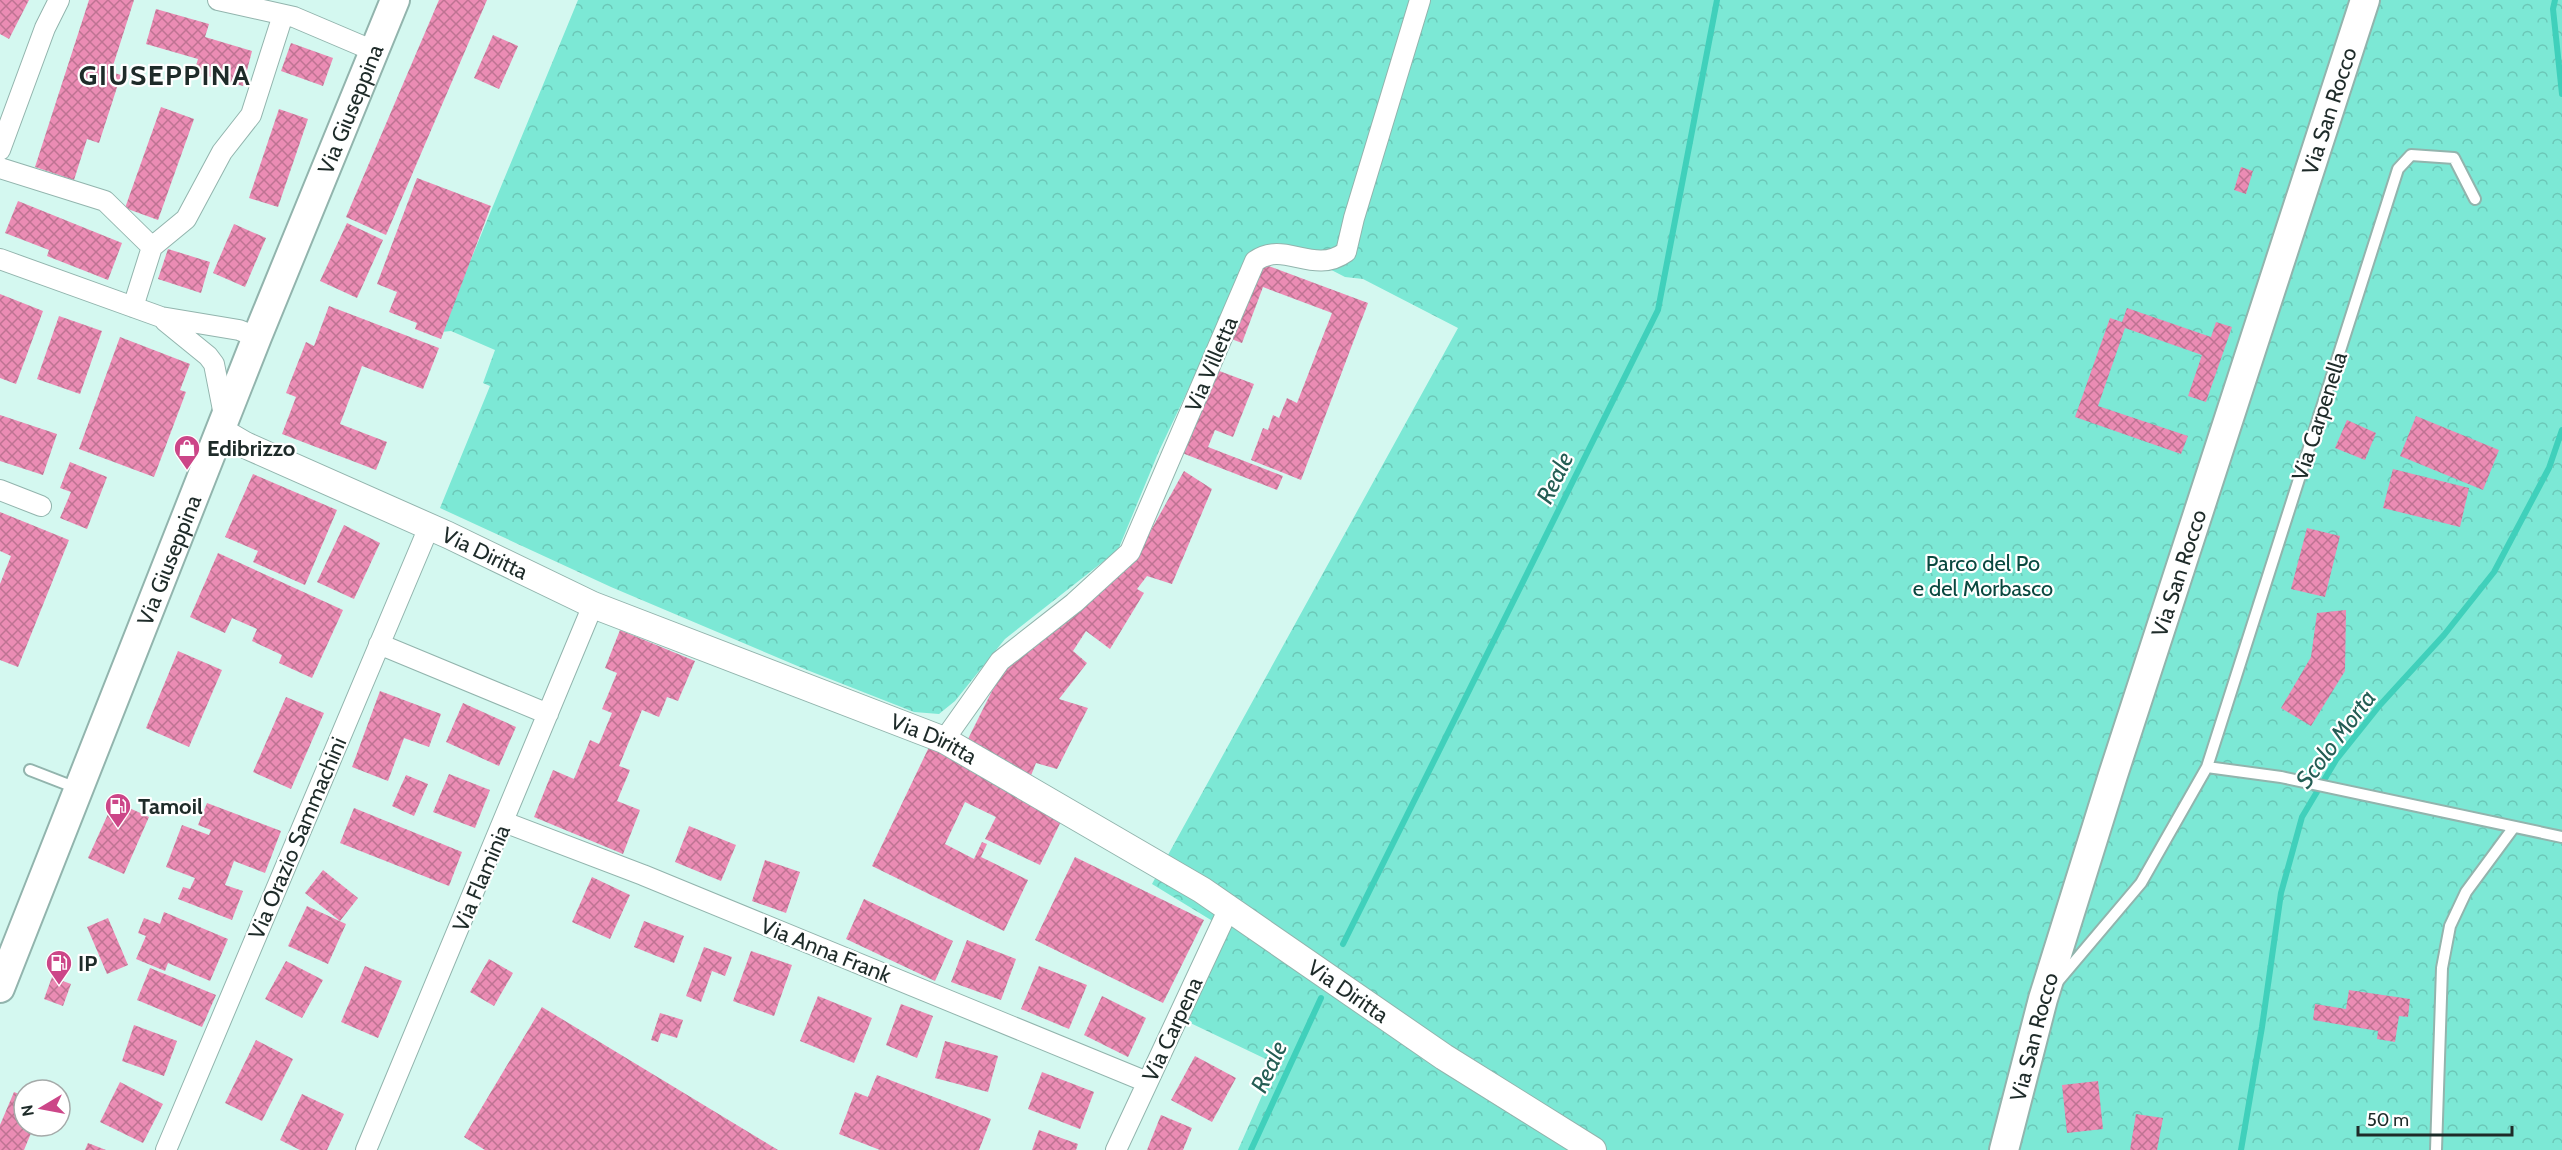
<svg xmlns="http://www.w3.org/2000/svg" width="2562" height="1150" font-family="Cabin,sans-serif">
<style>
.park{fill:url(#park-crowns)}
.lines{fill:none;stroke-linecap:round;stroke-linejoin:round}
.stream{stroke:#40d0bb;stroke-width:6}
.building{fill:url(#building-cross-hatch)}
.service-casing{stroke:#92b4ad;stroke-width:14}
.minor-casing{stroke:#92b4ad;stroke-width:22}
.tertiary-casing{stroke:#92b4ad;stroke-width:28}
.secondary-casing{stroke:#92b4ad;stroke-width:32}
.service{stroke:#fff;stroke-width:10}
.minor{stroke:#fff;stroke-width:20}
.tertiary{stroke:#fff;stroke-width:26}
.secondary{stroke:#fff;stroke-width:28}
.labels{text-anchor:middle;stroke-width:4.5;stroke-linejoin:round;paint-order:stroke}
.street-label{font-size:22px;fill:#1e2b29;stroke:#fff}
.poi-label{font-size:22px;font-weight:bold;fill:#1e2b29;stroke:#fff;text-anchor:start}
.park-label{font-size:22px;fill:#09483f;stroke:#fff}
.water-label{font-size:24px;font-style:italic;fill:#245d54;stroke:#fff}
.district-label{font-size:28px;font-weight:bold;letter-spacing:1.5px;fill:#1e2b29;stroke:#fff}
</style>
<defs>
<pattern id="park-crowns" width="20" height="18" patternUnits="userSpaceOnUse" patternTransform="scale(1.5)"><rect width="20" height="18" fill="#7ce8d5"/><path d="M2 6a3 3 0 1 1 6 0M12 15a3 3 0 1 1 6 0" fill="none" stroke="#6bc7b7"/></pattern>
<pattern id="building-cross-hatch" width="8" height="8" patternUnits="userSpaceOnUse" patternTransform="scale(1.5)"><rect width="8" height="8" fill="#eb8cb4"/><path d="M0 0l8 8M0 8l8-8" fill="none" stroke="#be7392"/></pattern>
</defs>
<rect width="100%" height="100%" fill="#d4f8f0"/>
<path class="park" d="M578 0H2562V1150H1238L1276 1064 1182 1019 1224 928 1152 884 1458 328 1363 279 1345 277 1279 243 1263 246 1253 253 1159 451 1118 550 1005 639 955 701 939 714 914 712 807 670 611 587 440 508 490 386 483 383 495 350 451 331 441 332Z"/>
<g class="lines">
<path class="stream" d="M2555 0 2553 9 2562 94
M1343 944 1658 310 1717 0
M1251 1150 1321 998
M2241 1150 2262 1027 2281 893 2302 817 2336 760 2380 705 2444 635 2494 572 2549 468 2562 430"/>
</g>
<path class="building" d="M0 0H29L9 39 0 34Z
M89 0H134L111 72 121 75 99 143 87 139 74 180 35 167Z
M439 0H487L386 235 346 217Z
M156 9 209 24 205 37 252 51 243 86 194 72 198 59 146 44Z
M493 35 518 46 499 89 474 78Z
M291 43 333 58 323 86 281 71Z
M161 107 194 119 158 220 125 208Z
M279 109 308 119 278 207 249 198Z
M2241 167 2253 171 2246 194 2234 190Z
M417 178 491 206 441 339 415 329 417 323 389 312 397 292 377 284Z
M18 201 122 243 108 280 47 256 49 250 5 233Z
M347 223 383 240 357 298 320 281Z
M234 224 266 238 245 287 213 273Z
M168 249 210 262 201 293 158 279Z
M1255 261 1368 303 1301 480 1251 460 1263 428 1268 430 1273 415 1279 418 1287 398 1297 403 1332 313 1263 287 1242 343 1226 337 1214 369 1254 384 1233 437 1215 430 1208 447 1283 476 1277 490 1177 451Z
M0 294 43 311 16 384 0 378Z
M329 306 439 348 423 389 362 366 340 424 387 442 376 470 282 434 296 397 286 393 306 342 314 346Z
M2127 308 2211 337 2216 322 2232 327 2206 402 2188 396 2202 355 2125 328 2098 406 2188 436 2181 454 2075 417 2110 318 2122 322Z
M59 316 102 331 80 394 37 379Z
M120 337 190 364 180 390 186 392 154 477 79 449Z
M0 415 57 434 43 475 0 461Z
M2416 416 2499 450 2483 490 2400 456Z
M2347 420 2376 433 2365 460 2335 448Z
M70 462 107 477 87 529 60 518 71 492 60 488Z
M2393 469 2469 488 2460 527 2383 508Z
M1184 471 1212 489 1172 584 1147 576 1137 589 1144 593 1110 649 1086 631 1073 651 1087 663 1059 699 1088 708 1057 769 1036 763 1028 783 964 747 1004 667 1135 559Z
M253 474 337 510 305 585 253 562 258 551 225 537Z
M0 512 69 540 18 667 0 660V584L11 556 0 551Z
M344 525 380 543 354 599 317 582Z
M2307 528 2340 536 2325 597 2291 589Z
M218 553 343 610 312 678 279 663 282 655 252 641 257 629 232 618 225 633 190 617Z
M2346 610 2345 671 2311 726 2281 708 2311 657 2317 613Z
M620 630 695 661 678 701 667 697 659 717 642 710 619 766 630 770 617 801 640 810 623 854 534 817 553 770 574 779 590 740 599 744 612 713 602 709 617 673 605 668Z
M178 651 222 670 189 747 146 728Z
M380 691 441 714 429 747 404 738 388 781 352 767Z
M286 697 324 713 291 789 253 772Z
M463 703 516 727 499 766 446 742Z
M930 745 1066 811 1040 865 985 839 996 817 965 802 945 844 974 859 982 842 987 844 981 857 1028 880 1004 931 872 866Z
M449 774 490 790 475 828 433 812Z
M406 775 428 784 414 816 392 806Z
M114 801 149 817 124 874 88 858Z
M207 803 281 831 265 873 234 861 225 885 243 891 232 920 178 899 183 887 190 889 195 878 166 867 182 825 209 835 211 830 198 825Z
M354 808 462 852 449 886 340 843Z
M689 826 736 845 721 881 675 862Z
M1075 857 1204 920 1163 1003 1035 940Z
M765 860 800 872 786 913 752 901Z
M323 870 358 898 340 921 305 893Z
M592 877 630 895 610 939 572 922Z
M864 899 953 941 935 981 846 939Z
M307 906 346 924 328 964 288 946Z
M164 912 228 939 210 981 168 963 165 971 136 959 146 936 138 933 144 918 160 924Z
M108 918 128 965 107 974 87 927Z
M644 921 684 936 674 963 634 947Z
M967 940 1016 959 1001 1000 951 982Z
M704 947 732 957 725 976 712 971 701 1002 686 996Z
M751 951 792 965 774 1016 733 1001Z
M489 959 513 973 494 1006 470 992Z
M286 961 323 980 302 1018 265 999Z
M365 966 402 981 378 1038 341 1022Z
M1039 966 1087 985 1069 1029 1021 1009Z
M150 968 216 995 202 1027 137 1000Z
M52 977 71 984 63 1006 44 999Z
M2349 990 2410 999 2408 1017 2399 1016 2395 1042 2377 1039 2378 1031 2313 1020 2315 1004 2346 1009Z
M818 996 872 1018 854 1063 800 1041Z
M1102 996 1146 1018 1128 1057 1084 1035Z
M901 1004 933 1016 917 1058 886 1045Z
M542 1007 778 1150H485L464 1137Z
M660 1013 683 1020 677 1038 661 1033 658 1042 651 1040Z
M134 1025 177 1041 164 1076 122 1061Z
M256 1040 293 1059 262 1121 225 1103Z
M945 1041 998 1056 988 1092 935 1078Z
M1195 1056 1236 1078 1212 1122 1171 1100Z
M1042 1072 1094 1092 1080 1129 1028 1109Z
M877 1075 991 1119 979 1150H880L839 1134 855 1092 868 1097Z
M2098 1081 2103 1129 2067 1133 2062 1085Z
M120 1082 163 1104 143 1143 100 1122Z
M14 1092 24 1096V1126H34L24 1150H0V1125Z
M302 1094 344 1114 327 1150H300L280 1140Z
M2136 1114 2163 1118 2157 1150H2130Z
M1161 1115 1192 1128 1183 1150H1147Z
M1039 1130 1078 1144 1076 1150H1032Z
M88 1143 106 1150H85Z"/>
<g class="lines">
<g class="service-casing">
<path id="service" d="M2207 767 2281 777 2562 837
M30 770 79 789
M2059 980 2141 883 2207 767 2398 169 2411 155 2454 158 2475 199
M2436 1150 2442 968 2450 926 2466 892 2514 827"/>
</g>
<g class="minor-casing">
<path id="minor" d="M218 0 294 17 374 51
M0 150 45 28 59 0
M0 168 105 201 152 247
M0 259 161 317 239 330 257 337
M133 307 152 247 186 219 222 152 251 115 283 15
M165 321 208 356 214 364 224 415
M0 490 41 506
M379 644 548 714
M944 740 1000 661 1074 603 1130 552 1255 261C1285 240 1313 276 1346 252L1354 218 1420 0
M504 822 643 875 1147 1082
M166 1150 429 527
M366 1150 593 605
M1116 1150 1229 908"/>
</g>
<g class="tertiary-casing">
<g id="tertiary">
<path id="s1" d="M221 431 245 445 448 535 593 605 944 740 1202 890 1444 1057 1593 1150"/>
</g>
</g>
<g class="secondary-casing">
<g id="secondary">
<path id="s2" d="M0 988 257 337 395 0"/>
<path id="s3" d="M2004 1150 2043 999 2113 775 2365 0"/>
</g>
</g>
<use href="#service" class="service"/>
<use href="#minor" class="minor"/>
<use href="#tertiary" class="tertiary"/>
<use href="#secondary" class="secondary"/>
</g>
<defs>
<g id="shop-pin" transform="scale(1.35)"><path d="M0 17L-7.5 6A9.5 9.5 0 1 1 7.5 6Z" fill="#cc4688" stroke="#fff"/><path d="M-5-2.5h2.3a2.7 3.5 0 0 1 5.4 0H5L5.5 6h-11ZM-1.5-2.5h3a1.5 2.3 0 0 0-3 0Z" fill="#fff"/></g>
<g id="fuel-pin" transform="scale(1.35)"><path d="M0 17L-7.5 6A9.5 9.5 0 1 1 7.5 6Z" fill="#cc4688" stroke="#fff"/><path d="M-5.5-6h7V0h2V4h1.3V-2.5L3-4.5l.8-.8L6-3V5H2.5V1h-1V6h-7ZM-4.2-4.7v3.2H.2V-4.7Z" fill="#fff"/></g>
</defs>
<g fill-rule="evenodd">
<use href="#shop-pin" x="187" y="448"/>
<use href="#fuel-pin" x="118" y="806"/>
<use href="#fuel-pin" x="59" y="963"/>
</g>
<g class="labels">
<g class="street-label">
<text dy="8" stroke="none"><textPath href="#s2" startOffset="946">Via Giuseppina</textPath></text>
<text dy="8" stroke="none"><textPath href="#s3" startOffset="1089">Via San Rocco</textPath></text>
<text transform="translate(1211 364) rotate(-67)" y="8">Via Villetta</text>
<text transform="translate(2319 416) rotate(-72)" y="8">Via Carpenella</text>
<text dy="8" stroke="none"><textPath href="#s1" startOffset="291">Via Diritta</textPath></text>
<text dy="8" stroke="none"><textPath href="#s2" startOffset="460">Via Giuseppina</textPath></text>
<text dy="8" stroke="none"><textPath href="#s3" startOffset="603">Via San Rocco</textPath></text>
<text dy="8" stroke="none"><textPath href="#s1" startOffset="777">Via Diritta</textPath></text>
<text transform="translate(297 838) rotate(-67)" y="8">Via Orazio Sammachini</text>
<text transform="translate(481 878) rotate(-67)" y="8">Via Flaminia</text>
<text transform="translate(826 950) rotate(22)" y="8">Via Anna Frank</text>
<text dy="8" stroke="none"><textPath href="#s1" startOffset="1263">Via Diritta</textPath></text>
<text transform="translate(1172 1029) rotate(-65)" y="8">Via Carpena</text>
<text dy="8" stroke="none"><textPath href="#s3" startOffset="117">Via San Rocco</textPath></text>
</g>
<g class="poi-label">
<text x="207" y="456">Edibrizzo</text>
<text x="138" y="814">Tamoil</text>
<text x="78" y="971">IP</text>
</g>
<g class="park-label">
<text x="1983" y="571">Parco del Po<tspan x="1983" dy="25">e del Morbasco</tspan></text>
</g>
<g class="water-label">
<text transform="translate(1555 478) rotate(-64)" y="8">Reale</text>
<text transform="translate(2336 739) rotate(-53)" y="8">Scolo Morta</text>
<text transform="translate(1269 1067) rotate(-65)" y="8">Reale</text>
</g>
<g class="district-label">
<text x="165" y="85">GIUSEPPINA</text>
</g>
</g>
<g transform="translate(42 1108) rotate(260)"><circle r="28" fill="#ffffff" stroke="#a5aaa9" stroke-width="1.5"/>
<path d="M0-4.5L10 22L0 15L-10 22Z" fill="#cc4688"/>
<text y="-9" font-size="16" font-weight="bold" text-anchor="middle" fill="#1e2b29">N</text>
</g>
<path d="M2358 1126v9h154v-9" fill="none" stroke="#1e2b29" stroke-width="3"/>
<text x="2367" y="1126" font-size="18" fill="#1e2b29" stroke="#ffffff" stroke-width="4.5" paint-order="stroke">50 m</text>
</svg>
